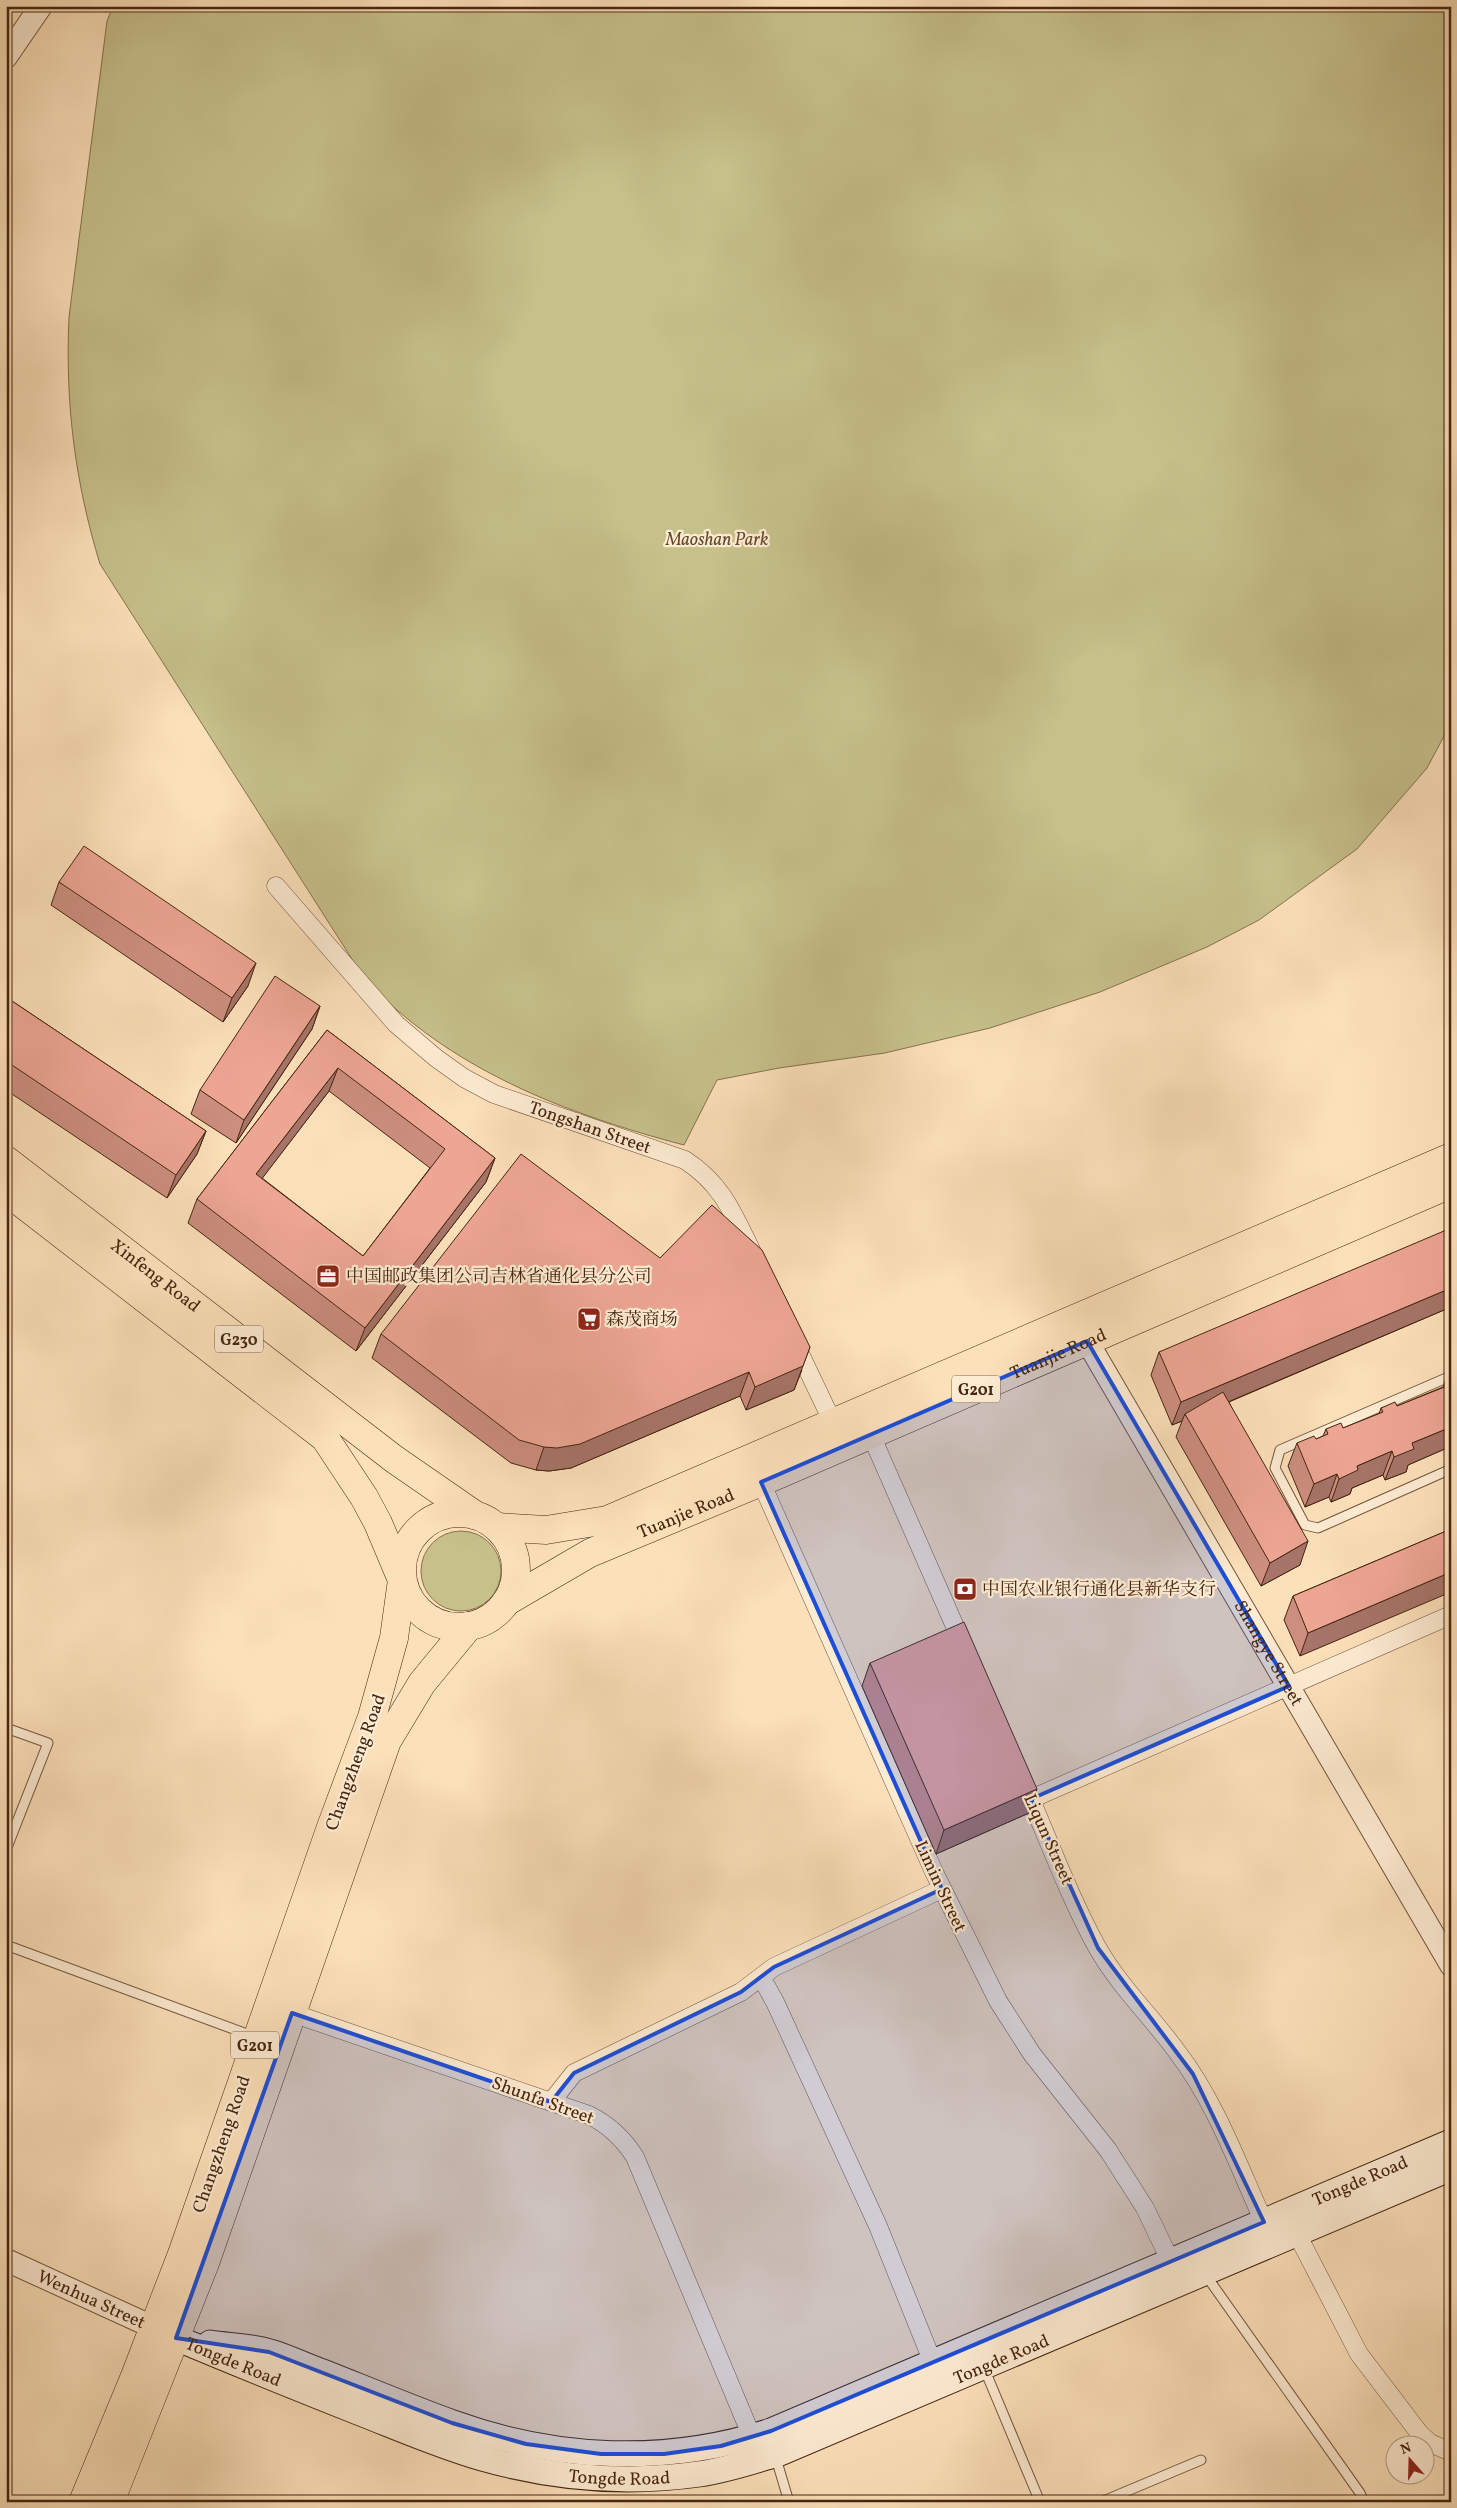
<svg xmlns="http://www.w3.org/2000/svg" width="1457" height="2508" font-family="Vollkorn,'Noto Serif SC',serif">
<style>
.green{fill:#c6c08b;stroke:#86724d}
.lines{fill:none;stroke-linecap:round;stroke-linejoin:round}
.service-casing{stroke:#74543a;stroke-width:11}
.minor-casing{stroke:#74543a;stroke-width:19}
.tertiary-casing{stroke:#74543a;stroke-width:24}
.secondary-casing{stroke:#46250f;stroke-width:27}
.trunk-casing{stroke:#46250f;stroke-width:29}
.service{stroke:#fdebd2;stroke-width:9}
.minor{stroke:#fdebd2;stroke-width:18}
.tertiary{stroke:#fdebd2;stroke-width:22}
.secondary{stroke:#fdebd2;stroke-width:25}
.trunk{stroke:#fce0ba;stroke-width:28}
.wall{fill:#cc8e7f;stroke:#46250f;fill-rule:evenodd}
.shaded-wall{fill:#a67468;stroke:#46250f}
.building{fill:#eda594;stroke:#46250f;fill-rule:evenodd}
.marked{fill:#1d4ed8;fill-opacity:0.2;stroke:#1d4ed8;stroke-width:4;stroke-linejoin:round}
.labels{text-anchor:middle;stroke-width:4.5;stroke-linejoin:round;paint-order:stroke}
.shield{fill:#fdebd2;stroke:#7d604a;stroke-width:1}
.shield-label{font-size:16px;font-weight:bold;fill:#46250f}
.park-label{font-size:18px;font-style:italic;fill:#664c2e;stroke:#fdebd2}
.street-label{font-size:18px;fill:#46250f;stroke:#fdebd2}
.poi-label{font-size:18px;fill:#46250f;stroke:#fdebd2;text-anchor:start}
</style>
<rect width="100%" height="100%" fill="#fce0ba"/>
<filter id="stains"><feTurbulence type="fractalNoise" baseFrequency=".004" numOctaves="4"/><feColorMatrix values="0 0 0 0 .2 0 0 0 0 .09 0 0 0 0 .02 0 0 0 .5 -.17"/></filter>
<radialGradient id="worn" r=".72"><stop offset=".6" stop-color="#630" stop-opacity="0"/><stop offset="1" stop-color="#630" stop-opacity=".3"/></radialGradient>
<path class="green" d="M113 6H1451V723L1427 768 1357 849 1259 920 1207 947 1100 992 990 1028 885 1053 779 1068 717 1080 684 1145C566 1114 448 1069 364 978L100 564C75 482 65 403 69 317L107 21Z
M421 1571a40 40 0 1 1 80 0a40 40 0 1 1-80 0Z"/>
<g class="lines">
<g class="service-casing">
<path id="service" d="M1451 1376 1280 1450 1275 1468 1305 1525 1318 1528 1451 1469
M6 1728 48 1743 6 1850
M6 1945 255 2037
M1205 2274 1360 2493 1364 2502
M984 2368 1040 2502
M775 2455 789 2502
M1101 2502 1201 2460"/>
</g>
<g class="minor-casing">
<path id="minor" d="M276 886 396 1024 436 1058 464 1078 494 1094 685 1160C722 1184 733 1213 752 1252
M794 1341 833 1423
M871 1435 964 1647
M761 1482 934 1872 998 2001 1032 2054 1108 2150 1145 2208 1171 2262
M1023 1781C1047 1836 1068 1894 1097 1947 1119 1986 1152 2017 1178 2053 1216 2103 1238 2165 1264 2222
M1031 1799 1451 1615
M761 1977 775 2002 878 2226 933 2363
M292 2013 589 2115C609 2125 623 2138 635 2157L752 2437
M551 2102 574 2073 741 1992 774 1967 942 1889
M1297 2234 1359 2354 1420 2434 1430 2443 1451 2452"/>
</g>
<g class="tertiary-casing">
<g id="tertiary">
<path d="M6 57 41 6"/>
<path id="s1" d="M1087 1341 1451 1965"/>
<path id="s2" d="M6 2260 168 2334"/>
</g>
</g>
<g class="secondary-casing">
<g id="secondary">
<path id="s3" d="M176 2338C236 2363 297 2388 358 2412 399 2428 440 2446 482 2458 552 2478 627 2484 699 2474 727 2470 753 2461 780 2453L1451 2168"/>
<path id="s4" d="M210 2343C230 2346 251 2346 270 2352 288 2357 305 2366 323 2372 366 2389 409 2407 453 2423 556 2460 667 2465 771 2431L1451 2142"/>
</g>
</g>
<g class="trunk-casing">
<g id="trunk">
<path id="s5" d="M6 1160 394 1459 475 1515"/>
<path d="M6 1191 325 1438 364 1497 378 1523 402 1580 394 1638 372 1717 331 1827 182 2254 135 2376 83 2502"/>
<circle cx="459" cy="1570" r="57"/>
<path d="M497 1527 546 1530 607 1520 1451 1157"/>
<path id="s6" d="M506 1602 590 1553 761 1482 1451 1184"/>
<path d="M110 2502 205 2263 387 1741 422 1683 469 1626"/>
</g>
</g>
<use href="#service" class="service"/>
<use href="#minor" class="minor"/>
<use href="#tertiary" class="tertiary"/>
<use href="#secondary" class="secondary"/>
<use href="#trunk" class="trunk"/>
</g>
<path class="wall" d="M59 882 248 986 223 1022 51 905Z
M6 997 206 1131 197 1154 167 1198 6 1090Z
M320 1006 312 1029 236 1143 191 1114 200 1090Z
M327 1030 495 1158 486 1182 356 1351 188 1223 197 1199ZM329 1091 430 1168 363 1256 262 1178Z
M1451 1307 1229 1402 1300 1565 1261 1586 1176 1437 1182 1421 1172 1425 1151 1375 1159 1352Z
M381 1334 802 1370 794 1390 746 1410 740 1396 571 1468 549 1471 536 1470 511 1463 372 1358Z
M1451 1379V1452L1449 1453 1447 1448 1408 1465 1406 1472 1385 1480 1383 1475 1352 1488 1350 1494 1331 1502 1329 1497 1305 1507 1288 1466 1297 1443 1316 1439 1323 1436 1326 1429 1343 1428 1379 1414 1381 1408 1397 1406 1443 1387 1445 1381Z
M1451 1529 1300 1656 1284 1620 1293 1596Z
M870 1663 1029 1813 936 1854 862 1686Z"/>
<path class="shaded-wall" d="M256 963 248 986 223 1022 232 998Z
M320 1006 312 1029 236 1143 244 1120Z
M338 1068 329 1091 248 1197 256 1174Z
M206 1131 197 1154 167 1198 176 1175Z
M495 1158 486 1182 356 1351 365 1328Z
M1451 1288V1307L1188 1419 1185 1414 1182 1421 1172 1425 1181 1402Z
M810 1347 794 1390 746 1410 755 1387Z
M749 1372 740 1396 571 1468 549 1471 536 1470 544 1447Z
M1451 1427V1439L1447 1448 1408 1465 1406 1472 1385 1480 1394 1457 1412 1443Z
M1392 1451 1383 1475 1352 1488 1350 1494 1331 1502 1339 1479 1357 1466Z
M1337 1474 1329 1497 1305 1507 1314 1484Z
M1308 1541 1300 1565 1261 1586 1270 1563Z
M1451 1572V1592L1300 1656 1308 1633Z
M1037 1789 1029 1813 936 1854 944 1830Z"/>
<path class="building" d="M84 846 256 963 232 998 59 882Z
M275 976 320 1006 244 1120 200 1090Z
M6 997 206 1131 176 1175 6 1061Z
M327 1030 495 1158 365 1328 197 1199ZM338 1068 445 1149 363 1256 256 1174Z
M521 1154 660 1258 712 1205 762 1250 810 1347 803 1366 755 1387 749 1372 580 1444 557 1448 544 1447 519 1440 381 1334Z
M1451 1228V1288L1181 1402 1159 1352Z
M1451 1379V1427L1412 1443 1414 1449 1394 1457 1392 1451 1357 1466 1358 1470 1339 1479 1337 1474 1314 1484 1297 1443 1314 1436 1316 1439 1328 1434 1326 1429 1341 1423 1343 1428 1383 1412 1381 1408 1395 1402 1397 1406 1447 1386 1445 1381Z
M1223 1392 1308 1541 1270 1563 1185 1414Z
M1451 1529V1572L1308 1633 1293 1596Z
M964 1622 1037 1789 944 1830 870 1663Z"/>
<path class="marked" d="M1087 1341 1289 1686 1031 1799 1098 1948 1193 2074 1264 2222 771 2431 721 2446 664 2454H601L526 2444 452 2423 269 2352 176 2338 292 2013 551 2102 574 2073 741 1992 774 1967 942 1889 761 1482Z"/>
<defs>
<g id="office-square" transform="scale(1.25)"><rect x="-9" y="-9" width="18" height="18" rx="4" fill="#8f2418" stroke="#fdebd2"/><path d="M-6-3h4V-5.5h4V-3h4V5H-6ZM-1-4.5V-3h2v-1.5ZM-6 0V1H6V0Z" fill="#fff"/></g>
<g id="supermarket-square" transform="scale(1.25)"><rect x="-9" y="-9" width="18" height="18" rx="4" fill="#8f2418" stroke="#fdebd2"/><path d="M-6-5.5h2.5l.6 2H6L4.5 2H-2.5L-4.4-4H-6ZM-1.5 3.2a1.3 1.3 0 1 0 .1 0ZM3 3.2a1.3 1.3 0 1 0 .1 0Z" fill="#fff"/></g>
<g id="bank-square" transform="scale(1.25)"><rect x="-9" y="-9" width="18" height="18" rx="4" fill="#8f2418" stroke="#fdebd2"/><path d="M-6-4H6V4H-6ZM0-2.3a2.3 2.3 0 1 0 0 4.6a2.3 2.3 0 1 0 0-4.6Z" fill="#fff"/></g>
</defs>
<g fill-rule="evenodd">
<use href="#office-square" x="328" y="1276"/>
<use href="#supermarket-square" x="589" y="1319"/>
<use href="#bank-square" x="965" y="1589"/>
</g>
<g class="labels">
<g class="shield">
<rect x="215" y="1325.5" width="48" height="27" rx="4"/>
<rect x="952" y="1375.5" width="48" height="27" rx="4"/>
<rect x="231" y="2031.5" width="48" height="27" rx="4"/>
</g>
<g class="shield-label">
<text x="239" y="1345">G230</text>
<text x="976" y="1395">G201</text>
<text x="255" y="2051">G201</text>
</g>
<g class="park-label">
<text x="717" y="545">Maoshan Park</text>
</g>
<g class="street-label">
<text transform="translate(590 1127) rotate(19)" y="6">Tongshan Street</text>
<text dy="6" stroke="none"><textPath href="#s5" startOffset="189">Xinfeng Road</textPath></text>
<text dy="6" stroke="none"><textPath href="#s6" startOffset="606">Tuanjie Road</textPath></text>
<text dy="6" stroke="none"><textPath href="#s6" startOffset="201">Tuanjie Road</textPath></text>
<text dy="6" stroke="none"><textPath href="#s1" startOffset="361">Shangye Street</textPath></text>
<text transform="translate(355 1762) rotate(-70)" y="6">Changzheng Road</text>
<text transform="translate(1049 1839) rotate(66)" y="6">Liqun Street</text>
<text transform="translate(941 1886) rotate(65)" y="6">Limin Street</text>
<text transform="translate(543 2100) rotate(20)" y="6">Shunfa Street</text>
<text transform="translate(221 2144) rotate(-71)" y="6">Changzheng Road</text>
<text dy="6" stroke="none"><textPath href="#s4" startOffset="1221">Tongde Road</textPath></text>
<text dy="6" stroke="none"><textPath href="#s2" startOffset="94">Wenhua Street</textPath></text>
<text dy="6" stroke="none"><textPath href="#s3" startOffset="872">Tongde Road</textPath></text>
<text dy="6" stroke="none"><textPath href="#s3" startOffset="62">Tongde Road</textPath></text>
<text dy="6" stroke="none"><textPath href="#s3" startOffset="468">Tongde Road</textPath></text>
</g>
<g class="poi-label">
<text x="346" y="1282">中国邮政集团公司吉林省通化县分公司</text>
<text x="606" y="1325">森茂商场</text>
<text x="982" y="1595">中国农业银行通化县新华支行</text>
</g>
</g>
<rect width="1457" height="2508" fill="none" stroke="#fce0ba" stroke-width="25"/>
<rect x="8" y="8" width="1442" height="2493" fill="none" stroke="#46250f" stroke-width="2.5"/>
<rect x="12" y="12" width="1432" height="2483" fill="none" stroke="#46250f"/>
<g transform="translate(1410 2460) rotate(340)"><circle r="24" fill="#fdebd2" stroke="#b49c84"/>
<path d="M0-4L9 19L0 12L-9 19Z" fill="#8f2418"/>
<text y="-8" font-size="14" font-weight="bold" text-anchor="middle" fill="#46250f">N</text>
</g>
<rect width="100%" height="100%" filter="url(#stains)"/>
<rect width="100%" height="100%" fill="url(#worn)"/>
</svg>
